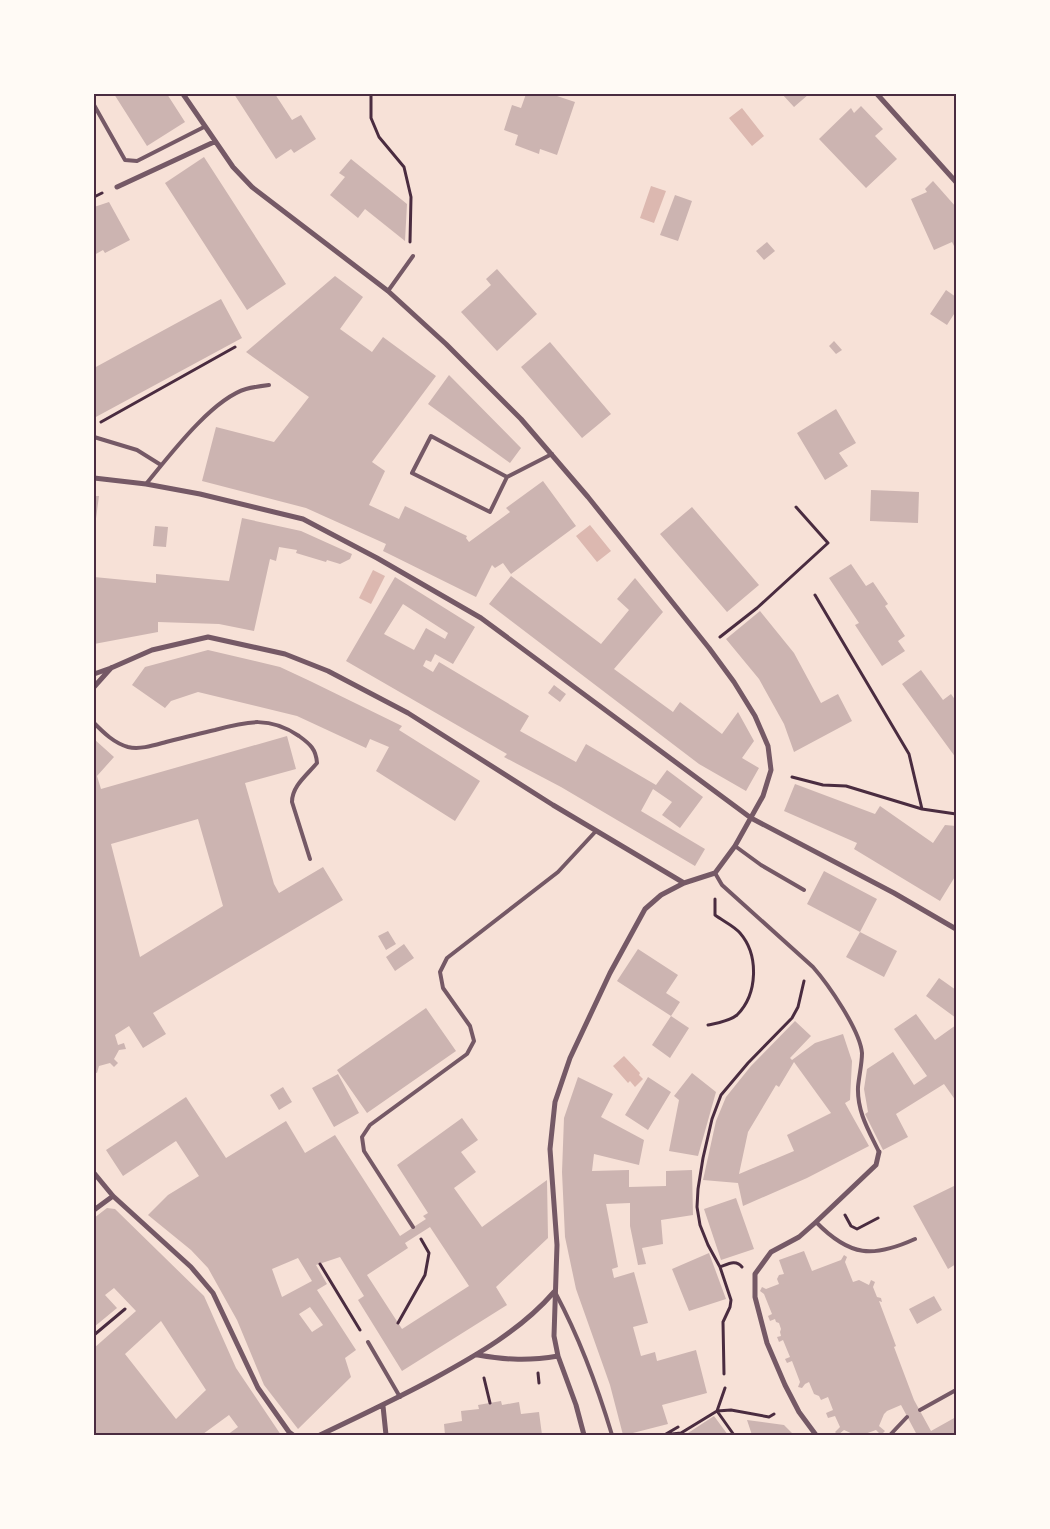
<svg xmlns="http://www.w3.org/2000/svg" width="1050" height="1529" font-family="Ubuntu,sans-serif">
<style>
.water{fill:#dcb8b0}
.building{fill:#ccb4b1;fill-rule:evenodd}
.lines{fill:none;stroke-linecap:round;stroke-linejoin:round}
.path{stroke:#4a2c40;stroke-width:3}
.service{stroke:#755966;stroke-width:4}
.minor{stroke:#755966;stroke-width:5}
.neatline{fill:none;stroke:#4a2c40;stroke-width:2}
</style>
<rect width="100%" height="100%" fill="#f7e1d7"/>
<path class="water" d="M742 108 764 136 752 146 729 118Z
M651 186 666 191 654 223 640 218Z
M590 525 611 551 597 562 576 536Z
M373 570 385 576 371 604 359 598Z
M624 1056 640 1073 639 1075 643 1079 635 1087 630 1081 628 1083 613 1066Z"/>
<path class="building" d="M114 94H167L185 122 147 146Z
M234 94H275L292 120 301 115 316 139 294 153 291 149 276 159Z
M526 94H551L575 102 557 155 540 149 539 154 515 145 518 135 504 130 512 105 521 108Z
M782 94H809L794 107Z
M861 106 883 129 875 136 897 159 866 188 819 139 851 108 854 113Z
M204 157 286 284 247 310 165 183Z
M351 159 407 204 405 241 365 209 358 218 330 195 345 177 339 173Z
M933 181 956 207V250L952 242 934 250 911 199 927 192 925 189Z
M675 195 692 201 678 241 660 235Z
M109 202 130 240 105 253 103 250 94 255V207Z
M767 242 775 251 764 260 756 251Z
M497 269 537 314 497 351 461 312 491 285 486 279Z
M335 276 363 297 340 329 372 352 383 337 436 376 372 462 385 471 369 505 399 519 405 506 467 536 466 538 469 542 510 512 506 508 543 481 576 526 511 574 503 563 495 568 492 565 476 597 383 551 386 544 306 508 202 481 216 427 274 442 309 397 246 352Z
M946 290 956 297V311L947 325 930 314Z
M221 299 242 338 94 418V368Z
M834 341 842 350 836 354 829 346Z
M550 342 611 414 582 438 521 367Z
M449 375 521 448 510 463 428 404Z
M836 409 856 443 839 453 848 466 825 480 797 433Z
M871 490 919 492 918 523 870 521Z
M94 496H99L95 526H94Z
M692 507 759 585 727 612 660 534Z
M242 518 301 531 352 554 350 559 340 564 327 560 326 562 296 553 297 550 279 547 276 561 270 559 254 631 219 624 158 622V632L94 644V577L156 583V574L229 581Z
M155 526 168 527 166 547 153 546Z
M851 564 866 586 873 582 888 604 885 606 905 636 898 641 905 651 882 666 855 625 859 623 829 578Z
M511 576 601 644 629 610 617 599 635 578 663 612 614 669 673 712 680 702 722 734 738 712 754 741 742 758 759 768 746 791 699 764 489 604Z
M395 577 475 627 453 664 435 654 431 662 426 660 423 666 433 672 439 662 529 716 520 731 576 762 586 744 656 785 667 770 703 797 680 828 662 815 672 802 653 789 641 811 705 849 695 866 561 787 504 757 507 754 346 661ZM403 604 448 633 445 639 426 628 414 650 384 634Z
M760 611 794 653 821 703 838 694 852 721 794 752 784 724 759 679 726 639Z
M208 650 280 667 310 681 402 726 399 730 480 781 455 821 376 771 389 747 370 739 366 748 297 716 198 692 171 701 165 708 132 685 145 667Z
M921 670 943 700 951 694 956 701V758L902 684Z
M554 685 566 694 560 702 548 693Z
M287 736 296 769 245 783 274 884 279 893 323 867 343 900 153 1013 166 1034 143 1048 129 1026 115 1035 118 1045 124 1043 126 1049 119 1050 114 1059 118 1063 114 1067 110 1063 99 1066 97 1073 94 1072V739L114 757 97 776 101 789ZM198 819 223 906 140 957 111 844Z
M795 784 875 814 880 806 933 843 945 825 956 826V875L940 901 854 849 857 843 784 811Z
M824 871 877 899 860 932 897 951 884 977 846 957 860 932 807 904Z
M388 931 396 944 386 950 378 936Z
M404 944 414 958 395 971 386 957Z
M638 949 678 975 666 993 680 1002 671 1016 689 1028 670 1058 652 1045 671 1016 617 981Z
M939 978 956 990V1018L926 996Z
M426 1008 456 1051 367 1113 337 1070Z
M916 1014 935 1040 956 1025V1101L944 1084 896 1114 908 1137 883 1150 865 1114 868 1112 864 1089 867 1069 893 1052 914 1085 927 1076 894 1029Z
M795 1021 811 1036 790 1058 792 1060 815 1043 843 1034 852 1061 850 1100 845 1103 869 1146 807 1178 743 1206 738 1183 703 1180 716 1121 726 1097 751 1066ZM794 1062 831 1113 787 1135 794 1151 739 1174 748 1132 776 1085 779 1087Z
M692 1073 716 1092 698 1156 669 1151 679 1100 674 1096Z
M338 1074 359 1113 334 1127 312 1088Z
M578 1077 613 1094 601 1117 644 1140 639 1165 594 1154 592 1171 629 1170V1187L666 1186V1171L692 1170 693 1215 661 1220 663 1244 642 1248 646 1264 638 1265 630 1226V1203L606 1204 618 1267 612 1269 614 1278 634 1272 648 1323 633 1327 641 1356 655 1352 657 1361 696 1350 707 1393 662 1405 668 1424 625 1435H623L610 1385 576 1289 565 1237 562 1172 564 1118Z
M648 1077 671 1092 648 1130 625 1115Z
M283 1087 292 1102 279 1110 270 1095Z
M186 1097 226 1158 286 1121 305 1153 335 1135 400 1236 426 1219 423 1216 428 1213 397 1165 462 1118 478 1140 461 1152 476 1172 454 1188 482 1227 547 1180 548 1238 496 1287 507 1305 402 1371 358 1300 364 1296 340 1257 316 1265 327 1284 317 1290 356 1350 345 1358 351 1377 298 1429 264 1385 237 1320 208 1268 191 1250 148 1215 168 1195 199 1176 176 1141 123 1176 106 1150ZM430 1227 469 1286 402 1329 367 1275 408 1248 405 1243ZM298 1258 312 1281 282 1297 272 1269ZM310 1307 323 1325 312 1332 299 1314Z
M956 1185V1264L948 1269 913 1206Z
M736 1198 754 1249 721 1260 704 1209Z
M107 1208 115 1209 204 1296 236 1368 281 1435H227L238 1427 229 1415 203 1434 204 1435H94V1348L136 1311 114 1288 105 1295 117 1308 94 1327V1218ZM161 1321 206 1390 176 1419 125 1354Z
M804 1251 812 1271 841 1260 844 1255 847 1257 845 1262 853 1282 859 1280 869 1285 871 1280 875 1282 873 1287 877 1297 881 1298 882 1302 879 1301 896 1346 894 1347 914 1400 931 1431 956 1417V1435H917L901 1405 887 1411 884 1414 879 1426 885 1431 881 1435 876 1430 862 1435H855L844 1430 838 1435 835 1432 840 1427 835 1416 828 1418 826 1413 833 1410 828 1397 821 1400 819 1396 814 1394 809 1382 805 1384 802 1388 798 1387 800 1382 792 1361 787 1363 785 1359 790 1357 783 1340 779 1342 777 1337 781 1336 780 1332 781 1329 779 1323 776 1322 775 1319 770 1321 768 1316 772 1314 764 1294 760 1291 762 1287 766 1289 779 1284 777 1279 779 1275 784 1274 779 1260Z
M709 1253 726 1299 689 1311 672 1269Z
M934 1296 942 1310 917 1324 909 1309Z
M501 1401 502 1405 519 1402 521 1414 539 1412 542 1435H445L444 1424 462 1421 461 1411 479 1409 478 1405Z
M714 1416 728 1435H685Z
M747 1420 784 1425 794 1435H752Z"/>
<g class="lines">
<path class="path" d="M371 94V118L379 137 404 167 411 197 410 242
M94 197 102 193
M101 422 235 347
M815 595 909 754 922 809
M720 637 757 608 828 543 796 507
M792 777 823 785 846 786 922 809 956 814
M708 1025C717 1023 730 1021 737 1015 758 994 759 955 740 933 734 926 723 921 715 915V899
M845 1215 851 1226 857 1229 878 1218
M320 1264 360 1330
M720 1267C728 1264 736 1259 742 1267
M398 1323 425 1275 429 1253 421 1239
M94 1335 125 1309
M538 1373 539 1383
M724 1374 723 1322 730 1307 731 1300 720 1267 708 1245 700 1225 697 1207 698 1189 703 1158 712 1119 721 1095 748 1063 792 1018 798 1007 804 981
M484 1378 490 1403
M717 1411 734 1435
M717 1411 725 1388
M666 1434 678 1427
M663 1435 681 1433 717 1411 731 1410 769 1417 774 1414"/>
<path class="service" d="M94 105 125 160 137 161 204 127
M388 291 413 256
M94 437 137 450 161 465
M507 477 490 512 412 473 431 436 507 477 552 454
M146 484C169 456 212 399 246 389 253 387 261 386 269 385
M94 723C104 733 114 743 128 747 140 750 155 745 166 742 182 738 198 734 215 730 247 721 270 716 299 736 310 744 316 749 317 763 307 775 292 786 292 802L310 859
M735 846 761 865 804 890
M715 873 722 885 813 967C828 984 860 1030 862 1053 862 1064 859 1076 858 1087 857 1112 869 1131 879 1152
M816 1222C850 1257 873 1258 915 1239
M413 1227 364 1151 362 1137 370 1125 467 1054 474 1041 470 1026 443 988 440 972 447 958 558 872 596 831
M556 1294C581 1341 597 1385 612 1435
M368 1342 400 1397
M920 1410 956 1390
M890 1435 907 1417"/>
<path class="minor" d="M183 94 233 167 252 187 388 291 446 344 521 419 588 497 709 648 734 682 755 716 768 746 771 770 763 796 735 846 715 873 684 883 661 895 645 909 610 973 570 1058 555 1102 550 1149 557 1245 554 1336 558 1356 576 1405 584 1435
M877 94 956 182
M117 187 214 142
M94 478 146 484 200 494 303 519 377 558 481 618 751 818 894 893 956 929
M94 674 111 668 152 650 208 637 285 654 328 671 408 713 553 805 684 883
M94 687 111 668
M94 1173 113 1196 191 1267 213 1293 258 1388 289 1432 293 1435
M94 1210 113 1196
M478 1355C507 1360 529 1361 558 1356
M383 1406 386 1435
M320 1435C358 1417 396 1399 433 1379 477 1355 521 1330 554 1292
M816 1435 799 1412 785 1385 767 1343 755 1297V1274L771 1252 799 1237 816 1222 876 1165 879 1152"/>
</g>
<rect width="1050" height="1529" fill="none" stroke="#fffaf5" stroke-width="190"/>
<rect x="95" y="95" width="860" height="1339" class="neatline"/>
</svg>
